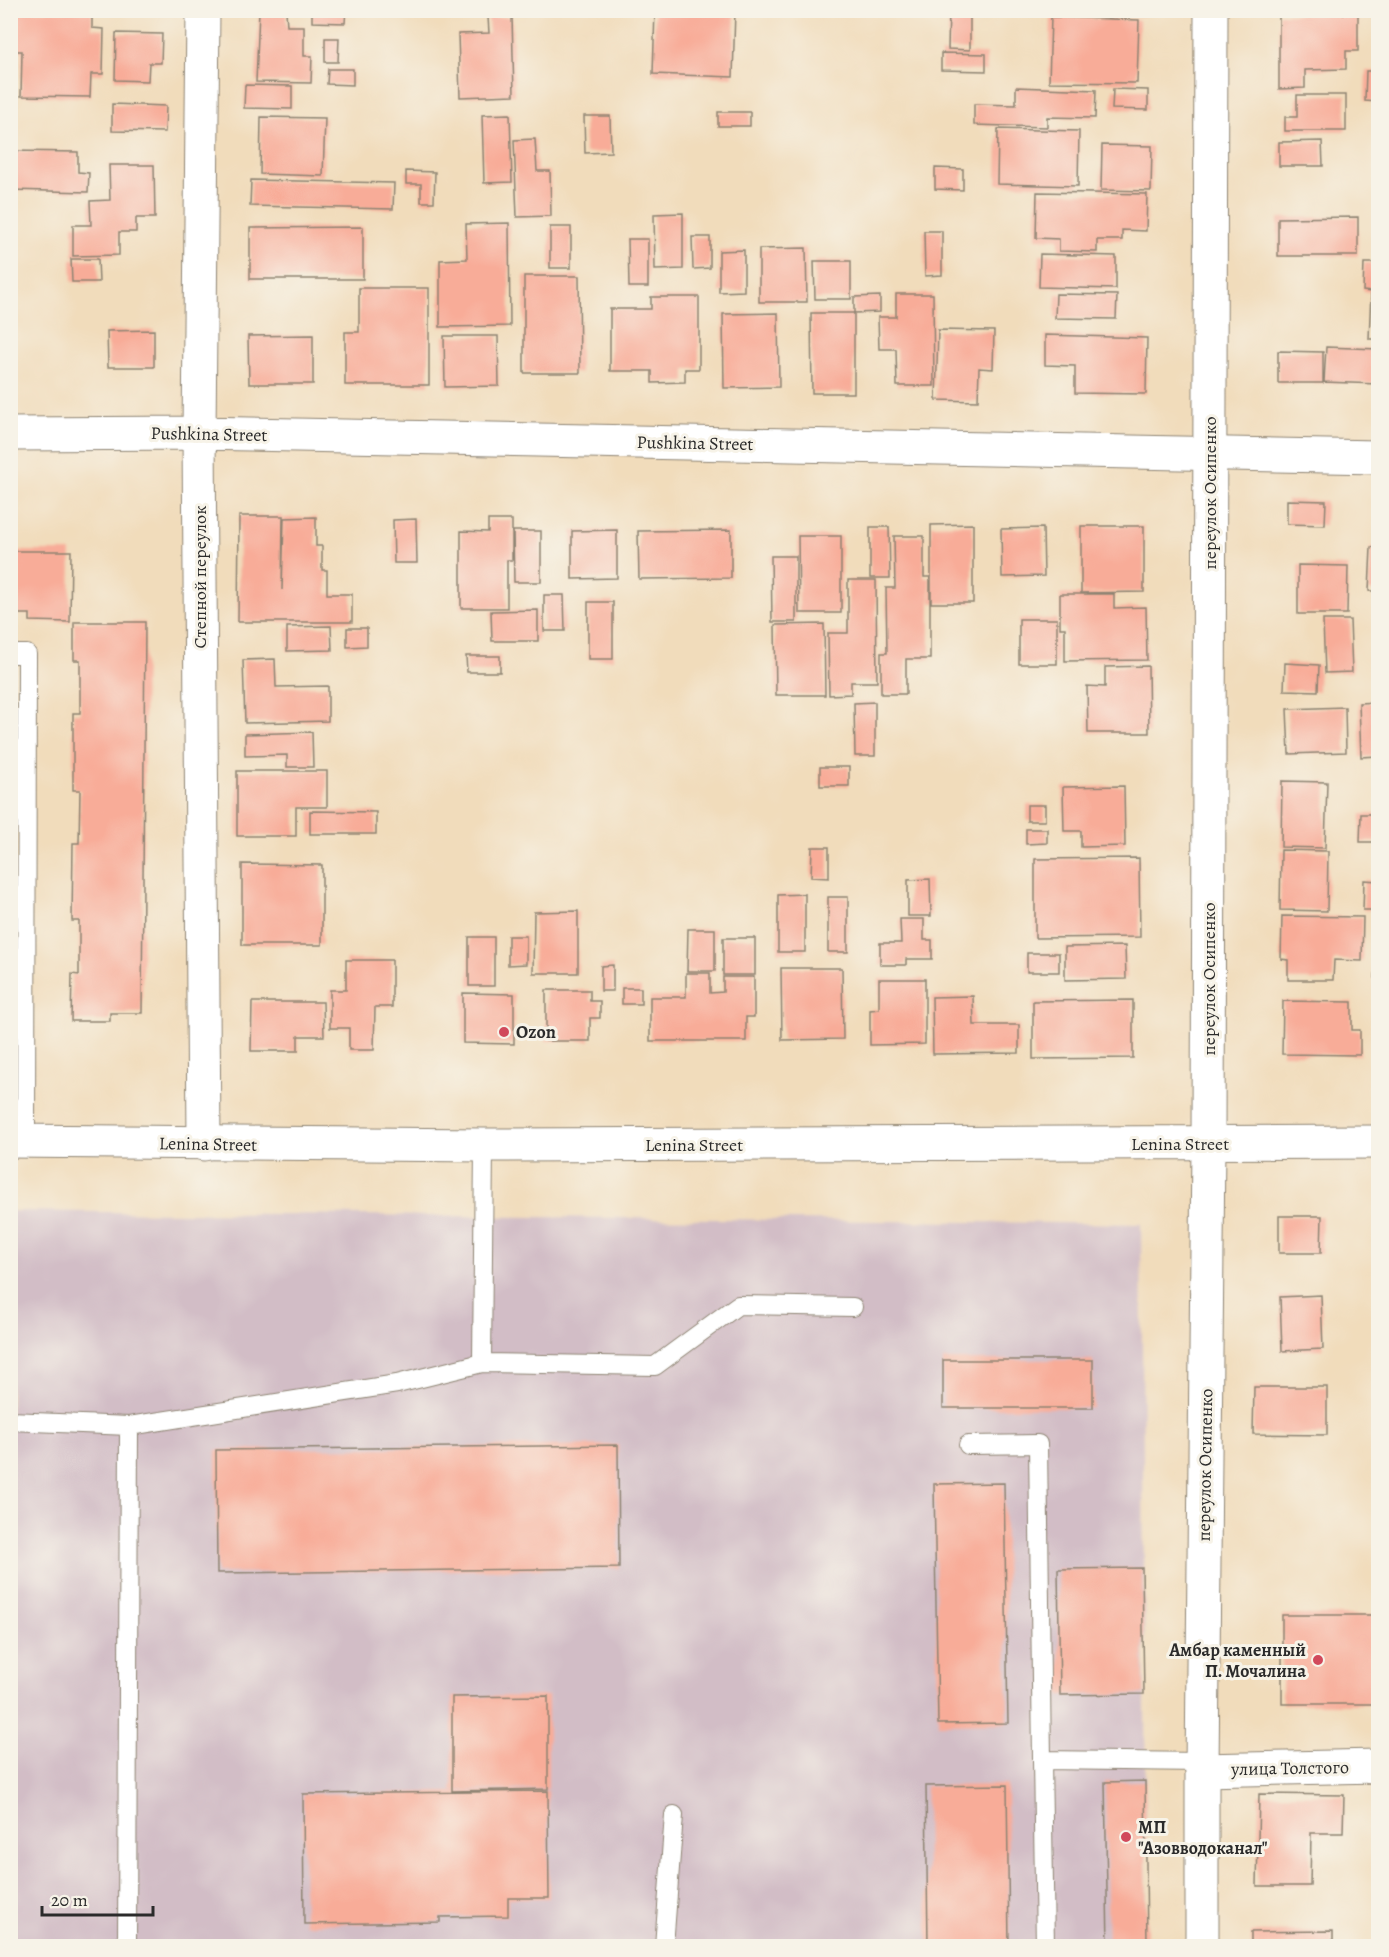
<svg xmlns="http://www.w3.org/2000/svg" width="1389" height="1957" font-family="Alegreya,serif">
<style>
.industrial{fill:#d2bdc6}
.building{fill:#f8ac98}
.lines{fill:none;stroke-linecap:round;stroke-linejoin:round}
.lane-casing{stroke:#8e8473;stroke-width:20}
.street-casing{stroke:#8e8473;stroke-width:35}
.secondary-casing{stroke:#8e8473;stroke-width:35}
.lane{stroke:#fff;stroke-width:18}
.street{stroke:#fff;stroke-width:33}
.secondary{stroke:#fff;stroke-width:33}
.poi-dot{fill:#d1495b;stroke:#f7f3e8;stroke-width:2}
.labels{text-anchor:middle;stroke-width:6;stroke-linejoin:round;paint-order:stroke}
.street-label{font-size:18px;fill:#2b2b2b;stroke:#f7f3e8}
.poi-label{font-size:18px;font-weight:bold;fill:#2b2b2b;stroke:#f7f3e8;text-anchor:start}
</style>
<rect width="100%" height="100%" fill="#f7f3e8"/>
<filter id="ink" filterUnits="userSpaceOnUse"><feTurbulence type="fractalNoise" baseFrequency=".0167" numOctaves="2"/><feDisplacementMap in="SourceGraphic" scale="12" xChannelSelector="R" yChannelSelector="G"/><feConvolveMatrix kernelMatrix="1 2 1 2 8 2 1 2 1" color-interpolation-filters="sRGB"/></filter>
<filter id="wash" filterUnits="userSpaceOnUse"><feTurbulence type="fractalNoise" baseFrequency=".008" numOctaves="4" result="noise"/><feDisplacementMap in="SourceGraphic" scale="24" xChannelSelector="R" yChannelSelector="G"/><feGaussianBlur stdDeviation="1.35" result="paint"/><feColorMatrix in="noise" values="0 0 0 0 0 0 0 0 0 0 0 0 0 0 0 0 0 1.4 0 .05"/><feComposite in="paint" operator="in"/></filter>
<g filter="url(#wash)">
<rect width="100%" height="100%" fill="#f1dcbb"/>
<path class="industrial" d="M11 1211 1141 1224 1147 1946H11Z"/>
<g id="blocks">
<path class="building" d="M13 10 92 12V28L104 29 103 74H91L90 97 21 96 22 51H12Z
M312 10H346L345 23 312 22Z
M655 10H735L733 77 653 74Z
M949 10H970V50L948 49Z
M1061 10H1146V16L1061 14Z
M259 11H286L287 26H304V56H312L311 83 256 82Z
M1279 14H1358V51H1346V69L1305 70V88L1279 89Z
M488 17H512L514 95 460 97 458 34 489 33Z
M1051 17 1139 20 1137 83 1049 82Z
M116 33 162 34 161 63H149L148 81 115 80Z
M325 38H339L338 62H325Z
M941 53 986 54V71L941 70Z
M328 69H353V85L327 84Z
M1366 71H1378V102L1365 101Z
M245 85 292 86V109L244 108Z
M1016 87 1096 90 1095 118 1047 117V127L974 125V104L1016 105Z
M1113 89 1148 90V110L1112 109Z
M1297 95H1346V131H1285V117H1297Z
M112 104 166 106 165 132 112 131Z
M718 112H750V126H718Z
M510 114 512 182 484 183 482 115Z
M584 116H610L611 152 585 153Z
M261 117 325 118 323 176 260 174Z
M998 129 1079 131 1078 186 997 184Z
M535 139 537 171H550L551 216 517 217 514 140Z
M1322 141 1323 166H1279V142Z
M1102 145 1152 146 1151 191 1101 190Z
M10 151 78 152V172L89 173 88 192 10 190Z
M109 165H154L155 218H136V232H119V255L73 256V225H91L90 201 110 200Z
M935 168 963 169V190L935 189Z
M406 171 435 172 434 202H421V184H406Z
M251 180 394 183 393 209 250 206Z
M1037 192 1147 194 1146 231 1122 230V240H1097V252L1059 251V239L1036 238Z
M683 213V269L655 270 654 214Z
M1358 217V256H1278V218Z
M509 223 510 326 440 327V260L467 259 466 224Z
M363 227V279H250V228Z
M550 227H571V268H550Z
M924 231H942V275L925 276Z
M692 237H710V268L693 269Z
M628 239H648V287H629Z
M806 248 807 302H759V249Z
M744 250V291L719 292V251Z
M1040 254 1116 256V289L1039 287Z
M71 259H98L99 282H72Z
M814 261H851V299H815Z
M1364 263H1378V339H1369L1371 292 1363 291Z
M524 276H579L580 373H524Z
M359 288H429V385H345V332H359Z
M896 294H933L934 386H897L896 349H879L878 317H896Z
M1056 294 1117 295 1116 319 1055 318Z
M880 296V312L854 313V393H812L811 313H854V297Z
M651 297H699V369H685V382L652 383V371H610V309H651Z
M778 313 779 387 724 388 723 314Z
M154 330V367H108L107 331Z
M938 330 994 331 993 369 979 368 978 401 936 400Z
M313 335V384H249L248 336Z
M1045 335 1147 338 1146 394 1075 393V366L1045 365Z
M444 336H498L499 386 445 387Z
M1326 347 1378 349V384L1324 382Z
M1278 351 1323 352V383H1278Z
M1287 500 1326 501 1325 525 1287 524Z
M239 516H283L282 590 284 518 316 517V546H322V570H327V594H352V622H238Z
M416 519 417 563H394L393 520Z
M488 520H512V560H507V608H461V531L488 532Z
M973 524V603H931V525Z
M1081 526H1144V592L1081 593Z
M870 527H889L890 578H870Z
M1043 528 1044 576 1002 577 1001 529Z
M617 530V578L572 579V531Z
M731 530V578L639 579 638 531Z
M513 531H541V582H514Z
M798 536H841V613H799Z
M894 536H924V577H930V659H906V694H881V653H887L886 588H895Z
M1371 547 1378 548V625L1374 624 1375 591H1369Z
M10 551H71L70 622 30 621V614H10Z
M771 556H796V622H772Z
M1298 565 1348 566 1347 614H1298Z
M848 580H876L877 682H851V694L829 695 828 633H848Z
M1060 594H1114V608L1146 607 1147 660 1065 661V628H1060Z
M544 595H564L565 631H544Z
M588 602H613V659H588Z
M538 610V641H492L491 611Z
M1019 619H1057V664H1019Z
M1323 620H1350L1352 672 1325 673Z
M74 622H145L142 1013H110V1021H71L72 974 79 975V921H72L73 843H79L80 790H73V713H80V660H74Z
M824 624 825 695H776L775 625Z
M331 626 332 650 287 651V627Z
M347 628H367V646L347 647Z
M466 656H500V672H467Z
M275 659 276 687 328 686V721L245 723 243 660Z
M1285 663 1319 665 1318 691 1284 690Z
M1148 666 1149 733H1088L1087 686 1105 687V667Z
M875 702V756H855L854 703Z
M1378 702V756L1361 757 1359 703Z
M1345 707 1346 752 1289 754 1287 709Z
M312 732 313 767H287V755L245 756V734Z
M820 767H849V786H820Z
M237 771H327V807H296V836H237Z
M1282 781 1327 782 1325 848 1281 847Z
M1124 786 1125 846 1081 847V831H1064L1063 787Z
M1027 805H1045V821H1027Z
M310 811 376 812V834H310Z
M1361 814H1378V842H1360Z
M1026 829H1047V843L1026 844Z
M812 847H829V878L811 877Z
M1281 850 1328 851 1327 911 1280 910Z
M1139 858 1140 937 1035 938V859Z
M242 864 322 865V945H242Z
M930 879 931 916H908V880Z
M1364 880 1378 881V910H1363Z
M805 894V952H778V895Z
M828 897H848V952H828Z
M578 911V973H533L534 912Z
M1282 916 1363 917 1362 961 1334 960 1333 980H1288V960L1281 959Z
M900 919H924V940H932V959H906V965H880V943H901Z
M688 929H715V971H687Z
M508 936H526V964L508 965Z
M469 937H494V986H469Z
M723 938H755V975H723Z
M1125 946 1126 979 1065 980V947Z
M1027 953H1059V972H1027Z
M1376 957H1378V978H1375Z
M346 960H392V1007H375L374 1050H349V1028H330V990H346Z
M613 965V991H601V966Z
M781 968H842L843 1039 782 1040Z
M686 973H710V993L723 992V977H754V1017H746V1041H650V997H686Z
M879 979H925V1044L870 1045V1010L879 1009Z
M622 988H641V1004H622Z
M546 990H590V1001H600V1018H590V1041H546Z
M463 993 514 994V1044L463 1043Z
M973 996 974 1025H1019V1053L933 1054 932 997Z
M1133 1000V1058L1033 1059V1001Z
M1283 1001 1352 1002V1030H1360V1055L1282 1054Z
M252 1002H323L324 1036H298V1051H251Z
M1279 1216H1322L1321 1253H1279Z
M1321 1295 1323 1349 1282 1351 1280 1297Z
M943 1360H1093V1408H943Z
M1254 1387H1327V1435L1253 1434Z
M618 1445 619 1568 217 1573 216 1450Z
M1004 1483 1008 1723 938 1724 934 1484Z
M1142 1568 1144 1694 1060 1695 1058 1569Z
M1282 1615H1378V1704H1282Z
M548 1696V1789L452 1791V1697Z
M1145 1781 1147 1946H1108L1105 1782Z
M1007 1785 1009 1946H928L926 1786Z
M548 1791 549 1898H508V1916L440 1917V1922L304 1924 303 1794Z
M1259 1794 1344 1795 1343 1833H1311L1310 1886H1257Z
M1333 1931V1946H1251V1932Z"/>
</g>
</g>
<g filter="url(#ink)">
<use href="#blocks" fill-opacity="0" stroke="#8e8473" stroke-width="1.5"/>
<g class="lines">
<g class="lane-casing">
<path id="lane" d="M10 654H27L26 1141
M482 1363 655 1366 738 1305 853 1307
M10 1421 129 1426 397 1384 482 1363 484 1145
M968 1445 1038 1444 1042 1760 1202 1762
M1042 1760 1045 1946
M127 1946 129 1426
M664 1946 674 1815"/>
</g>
<g class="street-casing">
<path id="street" d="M203 10 199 433 204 1144
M10 434 199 433 1378 457
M1202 1770 1378 1766"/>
</g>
<g class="secondary-casing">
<path id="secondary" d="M10 1141 484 1145 1378 1142
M1202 1946V1770L1208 1144 1211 10"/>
</g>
<use href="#lane" class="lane"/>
<use href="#street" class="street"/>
<use href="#secondary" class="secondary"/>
</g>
</g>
<g class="poi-dot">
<circle cx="504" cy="1032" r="6"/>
<circle cx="1318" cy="1660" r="6"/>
<circle cx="1126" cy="1837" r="6"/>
</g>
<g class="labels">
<g class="street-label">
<text transform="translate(209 434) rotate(1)" y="6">Pushkina Street</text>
<text transform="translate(695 443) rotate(1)" y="6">Pushkina Street</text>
<text transform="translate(1210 493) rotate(-90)" y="6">переулок Осипенко</text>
<text transform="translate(200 577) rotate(-90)" y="6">Степной переулок</text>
<text transform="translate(1209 979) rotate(-90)" y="6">переулок Осипенко</text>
<text transform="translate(208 1144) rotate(1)" y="6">Lenina Street</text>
<text x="1180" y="1150">Lenina Street</text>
<text x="694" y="1151">Lenina Street</text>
<text transform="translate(1205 1465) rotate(-89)" y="6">переулок Осипенко</text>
<text transform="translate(1290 1768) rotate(-1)" y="6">улица Толстого</text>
</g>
<g class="poi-label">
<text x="516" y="1038">Ozon</text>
<text x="1306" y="1656" text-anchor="end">Амбар каменный<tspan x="1306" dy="21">П. Мочалина</tspan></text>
<text x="1138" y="1833">МП<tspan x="1138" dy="21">"Азовводоканал"</tspan></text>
</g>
</g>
<rect width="1389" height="1957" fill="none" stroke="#f7f3e8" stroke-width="36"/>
<path d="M42 1906v9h111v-9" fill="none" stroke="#2b2b2b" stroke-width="3"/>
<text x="51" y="1906" font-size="18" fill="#2b2b2b" stroke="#f7f3e8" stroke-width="4.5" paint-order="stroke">20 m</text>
</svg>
